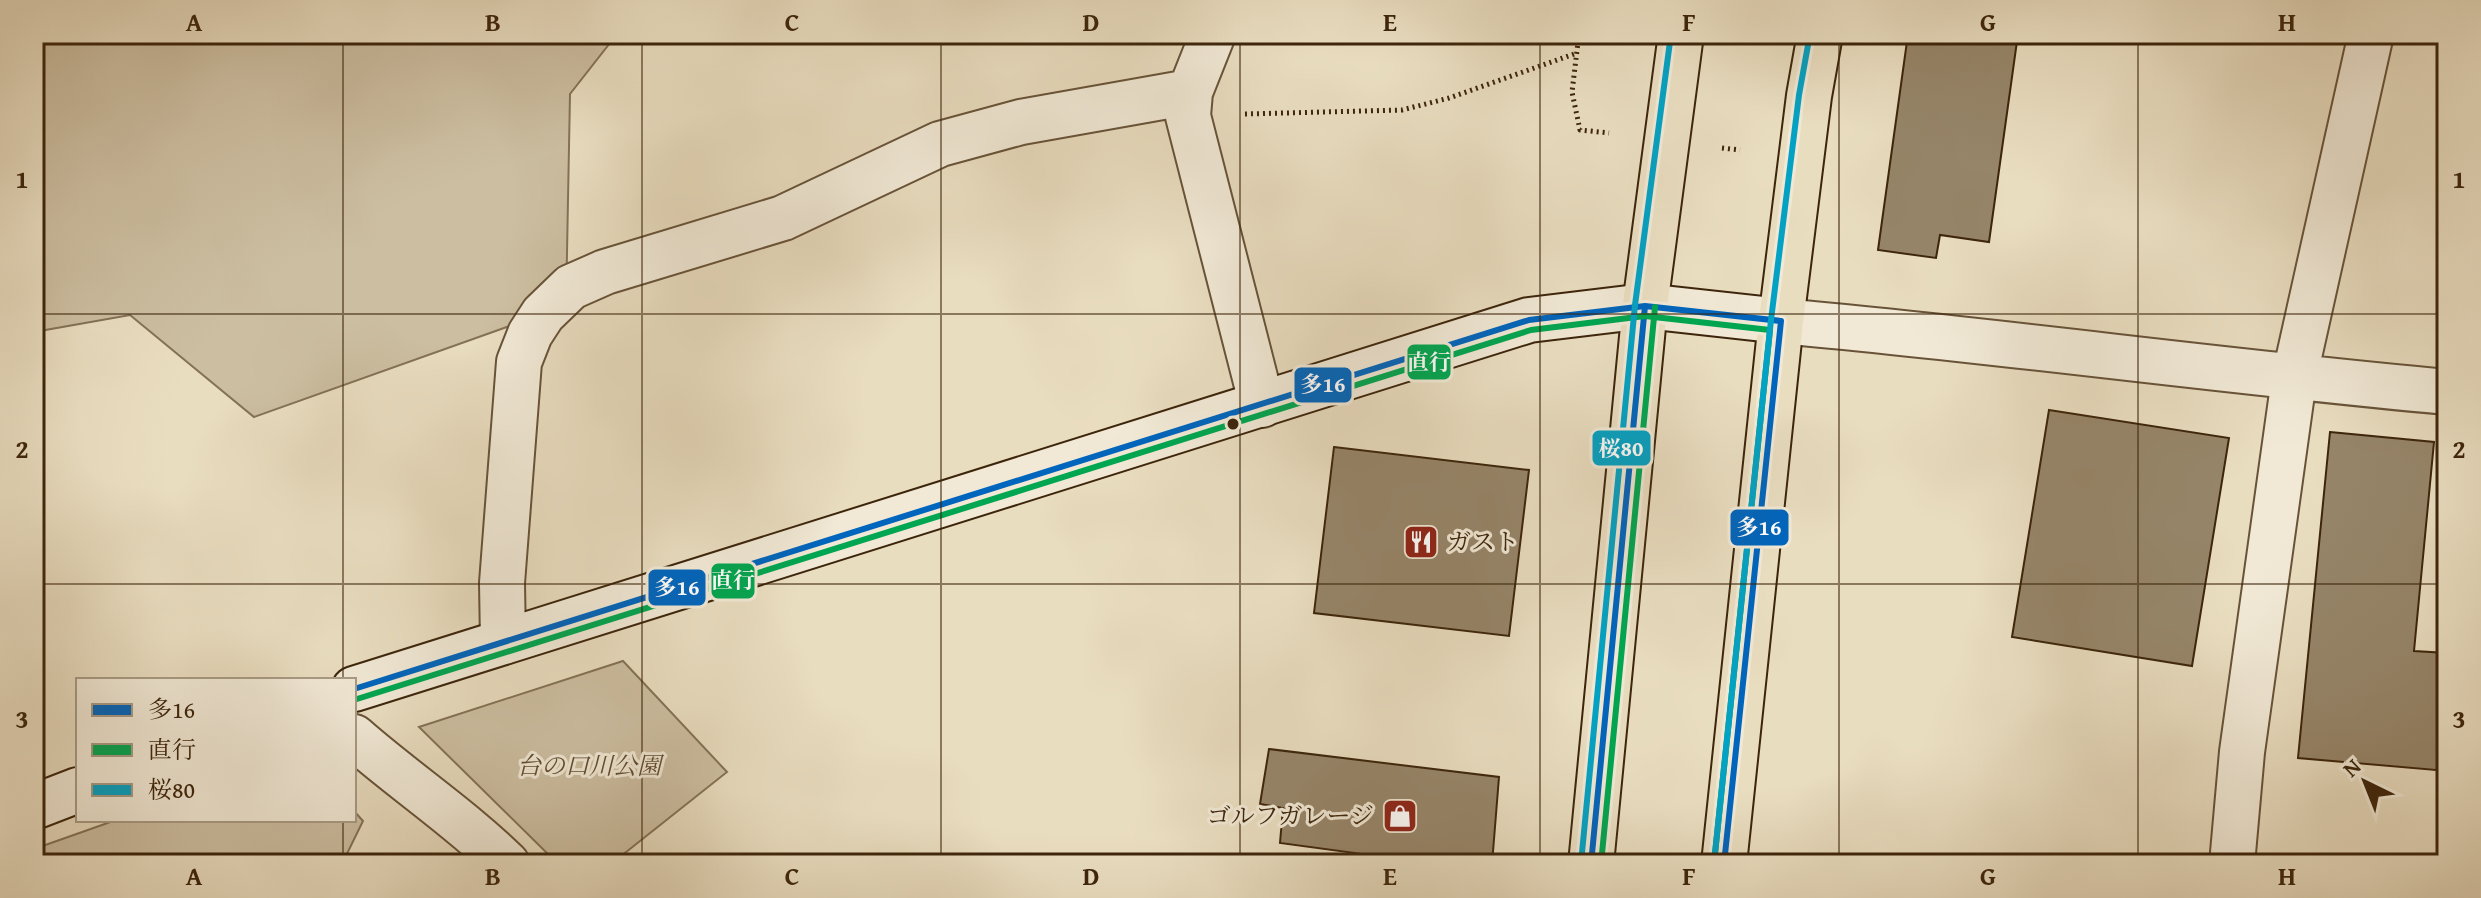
<svg xmlns="http://www.w3.org/2000/svg" width="2481" height="898" font-family="'Gentium Book Plus','Noto Serif JP',serif">
<style>
.green{fill:#ccbea1;stroke:#847256;stroke-width:2}
.building{fill:#968569;stroke:#3d250b;stroke-width:2}
.lines{fill:none;stroke-linecap:round;stroke-linejoin:round}
.street-casing{stroke:#685338;stroke-width:48}
.secondary-casing{stroke:#3d250b;stroke-width:48}
.primary-casing{stroke:#3d250b;stroke-width:48}
.path{stroke:#3d250b;stroke-width:5;stroke-dasharray:2 4;stroke-linecap:butt}
.street{stroke:#f1e9d6;stroke-width:44}
.secondary{stroke:#f1e9d6;stroke-width:44}
.primary{stroke:#e9ddc0;stroke-width:44}
.bus-1-casing{stroke:#f1e9d6;stroke-width:12}
.bus-2-casing{stroke:#f1e9d6;stroke-width:12}
.bus-3-casing{stroke:#f1e9d6;stroke-width:12}
.bus-1{stroke:#0065bd;stroke-width:6}
.bus-2{stroke:#00a651;stroke-width:6}
.bus-3{stroke:#03a2c4;stroke-width:6}
.grid{fill:none;stroke:#3d250b;stroke-width:2;stroke-opacity:0.55}
.bus-dot{fill:#3d250b;stroke:#f1e9d6;stroke-width:3}
.labels{text-anchor:middle;stroke-width:6;stroke-linejoin:round;paint-order:stroke}
.poi-label{font-size:24px;fill:#3d250b;stroke:#f1e9d6;text-anchor:start}
.park-label{font-size:24px;font-style:italic;fill:#614b30;stroke:#f1e9d6}
.line-badge{stroke:#f1e9d6;stroke-width:3}
.badge-label{font-size:22px;text-anchor:middle;font-weight:bold;fill:#fff}
.neatline{fill:none;stroke:#3d250b;stroke-width:3}
.grid-label{font-size:26px;text-anchor:middle;font-weight:bold;fill:#3d250b}
</style>
<rect width="100%" height="100%" fill="#e9ddc0"/>
<filter id="stains"><feTurbulence type="fractalNoise" baseFrequency=".0025" numOctaves="4"/><feColorMatrix values="0 0 0 0 .2 0 0 0 0 .09 0 0 0 0 .02 0 0 0 .5 -.17"/></filter>
<radialGradient id="worn" r=".72"><stop offset=".6" stop-color="#630" stop-opacity="0"/><stop offset="1" stop-color="#630" stop-opacity=".3"/></radialGradient>
<path class="green" d="M34 34H617L570 94 566 306 254 417 130 315 34 332Z
M623 661 727 772 611 864H558L419 727Z
M354 811 363 821 342 864H34V849L116 820H354Z"/>
<path class="building" d="M1908 34H2018L1989 242 1940 235 1936 258 1878 250Z
M2049 410 2229 438 2192 666 2012 637Z
M2330 432 2434 442 2414 651 2447 653V771L2298 758Z
M1334 447 1529 470 1509 636 1314 613Z
M1269 749 1499 777 1492 864H1436L1280 843 1283 808 1260 804Z"/>
<g class="lines">
<g class="street-casing">
<path id="street" d="M1213 34 1190 92 1188 116 1262 405
M1781 321C2003 341 2225 372 2447 392
M503 642 502 583 519 362 530 334 543 314 571 287 605 272 783 218 940 144 1021 122 1190 92
M354 737C404 781 460 818 507 864
M2232 864 2242 752 2294 379 2371 34"/>
</g>
<g class="secondary-casing">
<path id="secondary" d="M354 689 1529 320 1645 306 1781 321
M34 807 78 790"/>
</g>
<g class="primary-casing">
<path id="primary" d="M1591 864 1645 306 1681 34
M1724 864 1781 321 1809 96 1820 34"/>
</g>
<path class="path" d="M1579 34 1572 92 1580 130 1609 133
M1245 114 1402 110 1449 98 1577 53
M1722 148 1740 150"/>
<use href="#street" class="street"/>
<use href="#secondary" class="secondary"/>
<use href="#primary" class="primary"/>
<g class="bus-1-casing">
<path id="bus-1" d="M354 689 1529 320 1645 306 1781 321 1724 864
M1591 864 1645 306"/>
</g>
<g class="bus-2-casing">
<path id="bus-2" d="M357 699 1531 330 1645 316 1770 330 1714 863
M1601 864 1655 307"/>
</g>
<g class="bus-3-casing">
<path id="bus-3" d="M1581 863 1635 305 1671 34
M1714 863 1771 320 1799 95 1810 34"/>
</g>
<use href="#bus-1" class="bus-1"/>
<use href="#bus-2" class="bus-2"/>
<use href="#bus-3" class="bus-3"/>
</g>
<path class="grid" d="M343 34V680M642 34V864M941 34V864M1240 34V864M1540 34V864M1839 34V864M2138 34V864M34 314H2447M34 584H2447M343 820V864"/>
<defs>
<g id="restaurant-square" transform="scale(1.8)"><rect x="-9" y="-9" width="18" height="18" rx="4" fill="#8f2418" stroke="#f1e9d6"/><path d="M-5-6h1v4h1v-4h1v4h1v-4h1v5L-1.5 .5V6h-2V.5L-5-1ZM5-6V6H3V1.5H1.5Q1.5-4 5-6Z" fill="#fff"/></g>
<g id="shop-square" transform="scale(1.8)"><rect x="-9" y="-9" width="18" height="18" rx="4" fill="#8f2418" stroke="#f1e9d6"/><path d="M-5-2.5h2.3a2.7 3.5 0 0 1 5.4 0H5L5.5 6h-11ZM-1.5-2.5h3a1.5 2.3 0 0 0-3 0Z" fill="#fff"/></g>
</defs>
<g fill-rule="evenodd">
<use href="#restaurant-square" x="1421" y="542"/>
<use href="#shop-square" x="1400" y="816"/>
</g>
<circle class="bus-dot" cx="1233" cy="424" r="7"/>
<g class="labels">
<g class="poi-label">
<text x="1447" y="550">ガスト</text>
<text x="1374" y="824" text-anchor="end">ゴルフガレージ</text>
</g>
<g class="park-label">
<text x="589" y="774">台の口川公園</text>
</g>
</g>
<g class="line-badge">
<rect x="1406" y="343" width="46" height="38" rx="8" fill="#00a651"/>
<rect x="1293" y="366" width="60" height="38" rx="8" fill="#0065bd"/>
<rect x="1591" y="429" width="61" height="38" rx="8" fill="#03a2c4"/>
<rect x="1729" y="508" width="61" height="39" rx="8" fill="#0065bd"/>
<rect x="710" y="562" width="46" height="38" rx="8" fill="#00a651"/>
<rect x="647" y="568" width="60" height="39" rx="8" fill="#0065bd"/>
</g>
<g class="badge-label">
<text x="1429" y="370">直行</text>
<text x="1323" y="392">多16</text>
<text x="1621" y="456">桜80</text>
<text x="1759" y="535">多16</text>
<text x="733" y="588">直行</text>
<text x="677" y="595">多16</text>
</g>
<rect width="2481" height="898" fill="none" stroke="#e9ddc0" stroke-width="88"/>
<rect x="76" y="678" width="280" height="144" fill="#f1e9d6" stroke="#a99b85" stroke-width="2"/>
<rect x="92" y="704" width="40" height="12" fill="#0065bd" stroke="#a99b85" stroke-width="2"/>
<text x="148" y="718" font-size="24" fill="#3d250b">多16</text>
<rect x="92" y="744" width="40" height="12" fill="#00a651" stroke="#a99b85" stroke-width="2"/>
<text x="148" y="758" font-size="24" fill="#3d250b">直行</text>
<rect x="92" y="784" width="40" height="12" fill="#03a2c4" stroke="#a99b85" stroke-width="2"/>
<text x="148" y="798" font-size="24" fill="#3d250b">桜80</text>
<g transform="translate(2365 782) rotate(317)" stroke="#f1e9d6" stroke-width="6" paint-order="stroke">
<path d="M0-6L14 30L0 20L-14 30Z" fill="#3d250b"/>
<text y="-12" font-size="22" font-weight="bold" text-anchor="middle" fill="#3d250b">N</text>
</g>
<rect x="44" y="44" width="2393" height="810" class="neatline"/>
<g class="grid-label">
<text x="194" y="31">A</text>
<text x="493" y="31">B</text>
<text x="792" y="31">C</text>
<text x="1091" y="31">D</text>
<text x="1390" y="31">E</text>
<text x="1689" y="31">F</text>
<text x="1988" y="31">G</text>
<text x="2287" y="31">H</text>
<text x="22" y="188">1</text>
<text x="2459" y="188">1</text>
<text x="22" y="458">2</text>
<text x="2459" y="458">2</text>
<text x="22" y="728">3</text>
<text x="2459" y="728">3</text>
<text x="194" y="885">A</text>
<text x="493" y="885">B</text>
<text x="792" y="885">C</text>
<text x="1091" y="885">D</text>
<text x="1390" y="885">E</text>
<text x="1689" y="885">F</text>
<text x="1988" y="885">G</text>
<text x="2287" y="885">H</text>
</g>
<rect width="100%" height="100%" filter="url(#stains)"/>
<rect width="100%" height="100%" fill="url(#worn)"/>
</svg>
